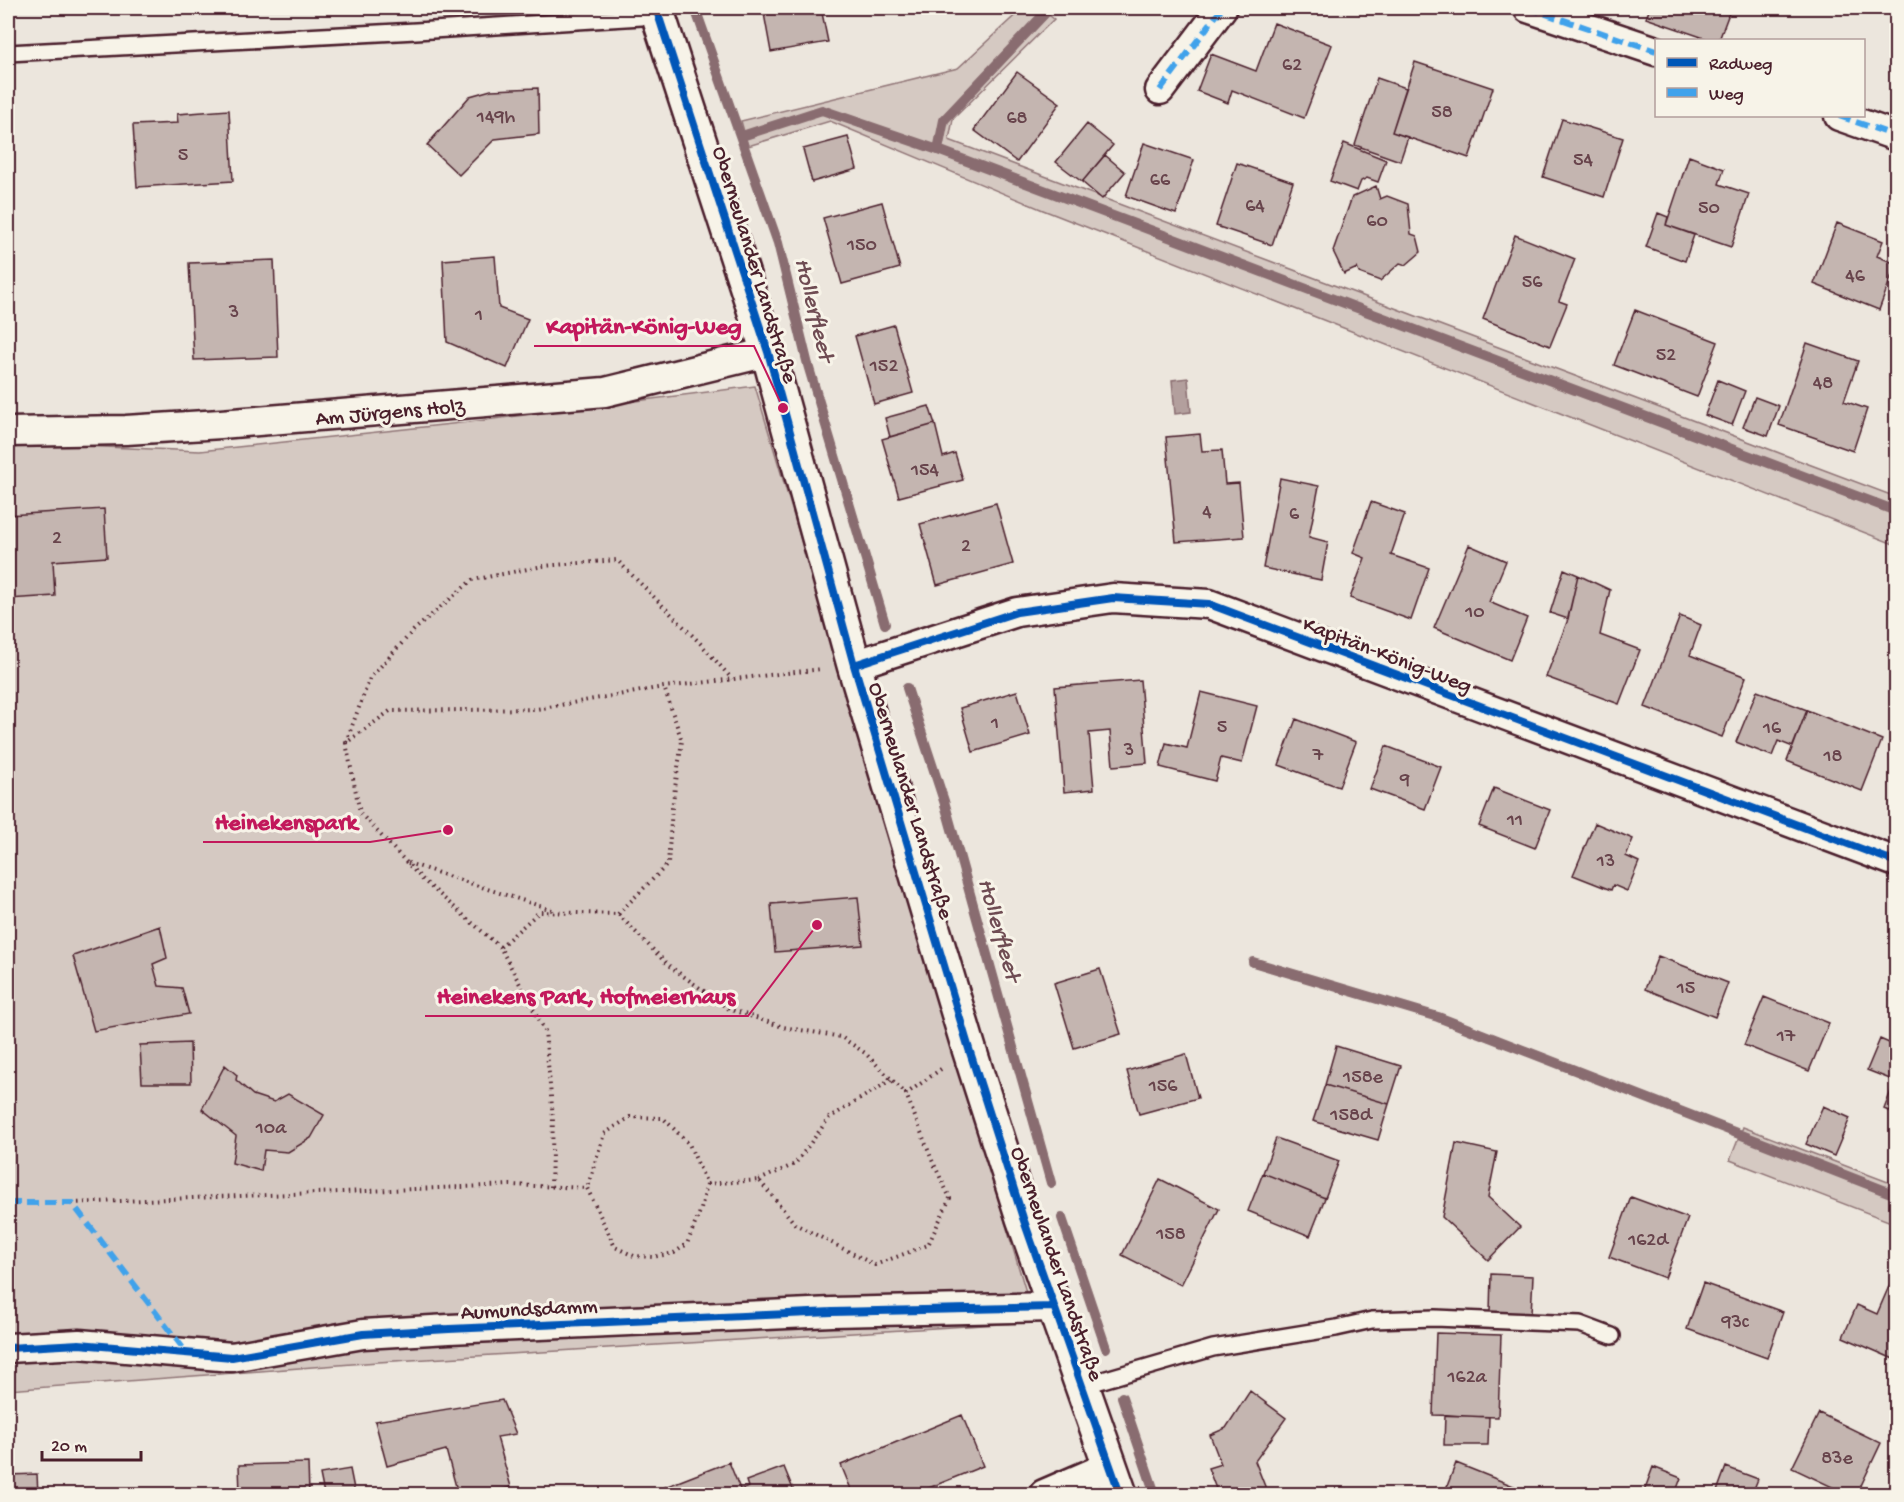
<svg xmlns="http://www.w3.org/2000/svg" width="1904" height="1502" font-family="'Gochi Hand',sans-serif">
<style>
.green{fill:#d5c9c2;stroke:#907476;stroke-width:1.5}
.water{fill:#b39f9d;stroke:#896c6f;stroke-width:1.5}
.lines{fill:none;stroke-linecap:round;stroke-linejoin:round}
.stream{stroke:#896c6f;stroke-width:10}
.building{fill:#c4b5b0;stroke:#4a1f2b;stroke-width:1.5}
.service-casing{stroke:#4a1f2b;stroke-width:20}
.minor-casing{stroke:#4a1f2b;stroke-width:33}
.tertiary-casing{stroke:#4a1f2b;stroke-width:38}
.path{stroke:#4a1f2b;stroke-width:4;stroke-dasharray:1.5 4.5;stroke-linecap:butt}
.service{stroke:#f7f3e8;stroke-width:15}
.minor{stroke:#f7f3e8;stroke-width:28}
.tertiary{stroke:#f7f3e8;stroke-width:33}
.quiet{stroke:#40a2eb;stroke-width:6;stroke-dasharray:12 6;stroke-linecap:butt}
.cycleway-casing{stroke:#f7f3e8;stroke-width:11}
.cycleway{stroke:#0057b8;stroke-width:8}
.labels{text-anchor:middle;stroke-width:6;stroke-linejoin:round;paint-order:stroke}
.number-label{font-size:20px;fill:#68444c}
.street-label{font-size:22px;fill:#4a1f2b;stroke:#f7f3e8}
.water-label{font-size:24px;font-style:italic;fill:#6f4c53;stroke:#f7f3e8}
.leader{fill:none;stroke:#c2185b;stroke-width:2}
.callout-dot{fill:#c2185b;stroke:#f7f3e8;stroke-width:2}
.callout-label{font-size:24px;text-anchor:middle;font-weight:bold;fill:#c2185b;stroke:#f7f3e8;stroke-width:6;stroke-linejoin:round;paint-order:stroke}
</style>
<rect width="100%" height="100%" fill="#ece6dd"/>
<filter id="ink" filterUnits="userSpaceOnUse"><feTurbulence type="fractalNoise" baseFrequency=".0167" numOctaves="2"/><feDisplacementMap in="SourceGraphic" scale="12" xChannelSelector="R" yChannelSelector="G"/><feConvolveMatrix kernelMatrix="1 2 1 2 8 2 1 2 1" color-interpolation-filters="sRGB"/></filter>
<g filter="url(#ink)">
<path class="green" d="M1023 8H1039L1054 19 953 119 949 140 1896 497V545L1043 210 830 121 748 146 741 121 958 68Z
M755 386 1035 1322 378 1362 8 1390V445L33 444 200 451 470 422Z
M1743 1127 1896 1185V1224L1730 1160Z"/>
<path class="water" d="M1188 378 1191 412 1175 414 1172 380Z"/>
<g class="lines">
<path class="stream" d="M695 8 778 243 808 365 885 624
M742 136 822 110 938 150 1896 511
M938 150 944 120 1050 8
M907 688 944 801 1051 1183
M1253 962 1438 1017 1896 1195
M1062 1218 1106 1348
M1122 1397 1155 1494"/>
</g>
<path class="building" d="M763 8H821L828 42 771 52Z
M1650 8H1731L1719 40H1710L1646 18Z
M1274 23 1332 45 1304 118 1232 90 1228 103 1197 91 1211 54 1256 71Z
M1415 62 1493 88 1469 158 1392 132Z
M1017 72 1060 103 1017 162 974 130Z
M1377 78 1406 88 1392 132 1408 137 1400 161 1355 145Z
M538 88 539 134 495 139 459 175 427 145 470 96 491 90Z
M229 110 233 181 137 187 133 125 178 123 177 114Z
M1562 119 1623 138 1604 197 1543 177Z
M1087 124 1113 145 1082 182 1056 162Z
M848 137 857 169 812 182 803 149Z
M1144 143 1194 160 1176 214 1126 196Z
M1344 143 1386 160 1378 182 1367 178 1361 181 1357 191 1330 181Z
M1105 155 1125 172 1102 199 1082 182Z
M1689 156 1724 169 1719 184 1749 194 1731 247 1666 225Z
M1237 163 1293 182 1272 245 1216 226Z
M1376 186 1380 199 1387 196 1408 204 1411 234 1417 236 1421 252 1406 265 1400 263 1380 281 1359 273 1357 268 1344 274 1333 251 1352 197Z
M882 202 900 268 842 284 823 218Z
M1658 213 1668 217 1666 225 1694 235 1685 261 1646 247Z
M1837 223 1883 241 1877 256 1896 264 1879 310 1814 284Z
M1515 235 1575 259 1559 301 1567 304 1550 346 1483 319Z
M495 256 499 308 528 319 507 368 447 342 443 260Z
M274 260 278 357 194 360 189 263Z
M1635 310 1718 342 1697 397 1614 365Z
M894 325 913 393 874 404 855 336Z
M1807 343 1858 361 1844 401 1867 409 1853 451 1779 425Z
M1718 380 1745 391 1732 425 1705 415Z
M1755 397 1779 406 1768 436 1743 427Z
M929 406 935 424 890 437 885 418Z
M935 424 943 457 955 453 963 480 899 497 882 439Z
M1200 434 1202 451 1222 450 1225 484 1239 483 1244 537 1176 542 1166 437Z
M1280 478 1319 486 1309 537 1328 542 1321 580 1263 568Z
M1371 502 1405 514 1391 555 1429 568 1411 620 1350 598 1365 558 1353 553Z
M996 503 1013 564 937 585 920 524Z
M104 509 107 557 53 561 55 596 8 599V515Z
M1469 545 1506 561 1489 602 1527 618 1510 660 1434 628Z
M1564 569 1578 575 1568 619 1550 613Z
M1578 575 1610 590 1600 635 1640 650 1619 704 1546 677 1567 622Z
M1680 616 1701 625 1690 655 1746 677 1722 737 1645 707Z
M1140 680 1147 763 1113 766 1110 731 1089 733 1094 789 1064 792 1055 687Z
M1017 691 1030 735 973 752 960 708Z
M1757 691 1807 710 1793 747 1778 741 1772 756 1736 742Z
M1201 692 1257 706 1242 763 1221 758 1215 781 1160 767 1166 743 1187 748Z
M1807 710 1882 740 1862 791 1787 761Z
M1296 719 1356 742 1339 787 1279 765Z
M1386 746 1441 767 1425 809 1370 789Z
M1494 788 1550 810 1535 848 1479 826Z
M1595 823 1633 839 1626 856 1639 862 1627 891 1613 885 1611 890 1573 875Z
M858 897 863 945 775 952 771 904Z
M160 926 167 958 153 964 159 986 182 988 189 1014 94 1031 73 956Z
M1658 956 1728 983 1715 1017 1645 989Z
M1100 969 1121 1034 1074 1048 1054 983Z
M1764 997 1829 1023 1809 1071 1744 1045Z
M1880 1039 1896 1046V1114L1884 1109 1895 1081 1867 1070Z
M190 1043 191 1083H142L140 1045Z
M1336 1046 1401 1066 1389 1104 1325 1085Z
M1186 1054 1198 1098 1139 1114 1127 1071Z
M225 1065 237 1075 236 1080 253 1095 274 1102 288 1094 324 1115 311 1138 288 1152 264 1150 261 1171 232 1163 236 1136 202 1109Z
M1325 1085 1389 1104 1378 1140 1313 1121Z
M1823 1106 1850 1118 1834 1156 1806 1144Z
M1276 1138 1339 1161 1325 1198 1263 1173Z
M1456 1143 1497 1152 1488 1197 1520 1227 1488 1260 1442 1217Z
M1263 1173 1325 1198 1310 1236 1248 1211Z
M1160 1179 1219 1209 1181 1285 1122 1255Z
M1631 1197 1688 1218 1665 1278 1609 1257Z
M1491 1274 1533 1276 1531 1314 1490 1312Z
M1703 1283 1783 1312 1767 1358 1687 1329Z
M1890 1284 1896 1287V1360L1843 1337 1857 1305 1877 1314Z
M1436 1333 1501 1335 1498 1417 1433 1415Z
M1250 1391 1286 1418 1255 1461 1268 1494H1218L1208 1468 1221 1464 1210 1435 1226 1428Z
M502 1400 516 1434 497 1437 511 1487 487 1494H458L446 1450 387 1466 375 1421Z
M1819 1413 1881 1443 1857 1494H1847L1792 1468Z
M962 1415 983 1466 914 1494H853L841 1465Z
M1445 1415 1489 1417 1488 1445H1444Z
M729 1462 742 1494H668L665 1487Z
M308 1463 309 1494H240L239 1465Z
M1456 1463 1516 1487 1513 1494H1444Z
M784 1467 795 1494H742L740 1490 748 1487 746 1481Z
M1653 1467 1681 1478 1675 1494H1643Z
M1726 1467 1758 1479 1752 1494H1716Z
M350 1469 355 1494H324L320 1474Z
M37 1474 38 1494H8V1475Z"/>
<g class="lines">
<g class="service-casing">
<path id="service" d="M8 53 416 31 658 16
M1082 1386 1213 1348 1336 1328 1372 1320 1435 1318 1580 1324 1612 1336"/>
</g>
<g class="minor-casing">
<path id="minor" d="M1528 8 1656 51
M1160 90 1222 8
M1839 116 1896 136
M8 432 126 430 221 424 605 392 768 352
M854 665 1017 612 1113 598 1209 604 1896 862
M8 1348 79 1344 232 1357 363 1334 449 1329 832 1312 1054 1307
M1044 1494 1109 1466"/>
</g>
<g class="tertiary-casing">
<path id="tertiary" d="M656 8 768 352 854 665 969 1049 1023 1218 1120 1494"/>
</g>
<path class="path" d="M346 742 370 678 413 631 472 580 543 566 617 560 700 643 732 679
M408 863 552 910
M618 914 668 864 672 808 682 741 664 687
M500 947 423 880 360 813 346 743 390 711 537 709 664 687 822 669
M759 1180 795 1164 829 1118 891 1080
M707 1184 759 1180 795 1224 875 1265 928 1245 950 1198 932 1160 906 1094 941 1069
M551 1187 553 1118 545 1031 500 947 539 912 618 914 668 965 729 1009 783 1027 841 1037 865 1053 906 1094
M72 1203 511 1185 587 1188 615 1247 634 1256 653 1257 674 1253 687 1244 701 1209 707 1184 689 1144 663 1118 630 1117 604 1134 587 1188"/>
<use href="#service" class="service"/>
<use href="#minor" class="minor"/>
<use href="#tertiary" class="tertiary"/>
<path class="quiet" d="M1528 8 1656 51
M1160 90 1222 8
M1839 116 1896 136
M8 1203H72L186 1352"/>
<g class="cycleway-casing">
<path id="cycleway" d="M656 8 768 352 854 665 969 1049 1023 1218 1120 1494
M854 665 1017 612 1113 598 1209 604 1896 862
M8 1348 79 1344 232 1357 363 1334 449 1329 832 1312 1054 1307"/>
</g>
<use href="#cycleway" class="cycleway"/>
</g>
</g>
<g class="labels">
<g class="number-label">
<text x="1292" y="70">62</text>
<text x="1442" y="117">58</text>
<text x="496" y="122">149h</text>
<text x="1017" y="123">68</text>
<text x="183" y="160">5</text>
<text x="1583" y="165">54</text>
<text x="1160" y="185">66</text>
<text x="1255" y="211">64</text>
<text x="1709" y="213">50</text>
<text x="1377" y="226">60</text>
<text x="862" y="250">150</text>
<text x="1855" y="281">46</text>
<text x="1532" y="287">56</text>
<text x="234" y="317">3</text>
<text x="479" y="320">1</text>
<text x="1666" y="360">52</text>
<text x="884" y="371">152</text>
<text x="1823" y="388">48</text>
<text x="925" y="475">154</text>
<text x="1207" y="517">4</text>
<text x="1294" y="519">6</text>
<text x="57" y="543">2</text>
<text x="966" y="551">2</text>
<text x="1475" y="617">10</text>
<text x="995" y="728">1</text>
<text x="1222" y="732">5</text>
<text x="1772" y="733">16</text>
<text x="1129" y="755">3</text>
<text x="1318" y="760">7</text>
<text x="1833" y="761">18</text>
<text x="1405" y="785">9</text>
<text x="1515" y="825">11</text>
<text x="1606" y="866">13</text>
<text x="1686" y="993">15</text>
<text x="1786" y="1041">17</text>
<text x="1363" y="1082">158e</text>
<text x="1163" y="1091">156</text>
<text x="1351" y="1120">158d</text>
<text x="271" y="1133">10a</text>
<text x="1171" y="1239">158</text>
<text x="1648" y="1245">162d</text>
<text x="1735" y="1327">93c</text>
<text x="1467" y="1382">162a</text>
<text x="1837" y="1463">83e</text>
</g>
<g class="street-label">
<text transform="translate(757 264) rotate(73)" y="8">Oberneulander Landstraße</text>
<text transform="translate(390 410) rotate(-5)" y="8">Am Jürgens Holz</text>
<text transform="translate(1388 653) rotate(21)" y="8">Kapitän-König-Weg</text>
<text transform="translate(913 800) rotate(73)" y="8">Oberneulander Landstraße</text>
<text transform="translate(1059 1263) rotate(71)" y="8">Oberneulander Landstraße</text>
<text transform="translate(529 1307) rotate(-3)" y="8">Aumundsdamm</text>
</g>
<g class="water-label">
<text transform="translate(816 309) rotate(76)" y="8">Hollerfleet</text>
<text transform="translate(1001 929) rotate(74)" y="8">Hollerfleet</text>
</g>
</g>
<path class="leader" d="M783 408L754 346H534M448 830L370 842H203M817 925L748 1016H425"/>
<g class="callout-dot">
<circle cx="783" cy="408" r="6"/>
<circle cx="448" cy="830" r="6"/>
<circle cx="817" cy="925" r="6"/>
</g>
<g class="callout-label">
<text x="644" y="333">Kapitän-König-Weg</text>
<text x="286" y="829">Heinekenspark</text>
<text x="586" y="1003">Heinekens Park, Hofmeierhaus</text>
</g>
<rect width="1904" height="1502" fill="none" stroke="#f7f3e8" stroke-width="30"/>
<rect x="15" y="15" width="1874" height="1472" fill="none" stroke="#4a1f2b" stroke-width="2" filter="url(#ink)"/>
<rect x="1655" y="39" width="210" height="78" fill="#f7f3e8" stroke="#b29e9c" stroke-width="1.5"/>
<rect x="1667" y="58" width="30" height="9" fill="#0057b8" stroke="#b29e9c" stroke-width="1.5"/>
<text x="1709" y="69" font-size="18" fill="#4a1f2b">Radweg</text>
<rect x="1667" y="88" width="30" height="9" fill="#40a2eb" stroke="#b29e9c" stroke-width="1.5"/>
<text x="1709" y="99" font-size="18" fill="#4a1f2b">Weg</text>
<path d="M42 1451v9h99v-9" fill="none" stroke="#4a1f2b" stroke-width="3"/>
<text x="51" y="1451" font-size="18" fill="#4a1f2b" stroke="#f7f3e8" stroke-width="4.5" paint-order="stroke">20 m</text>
</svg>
